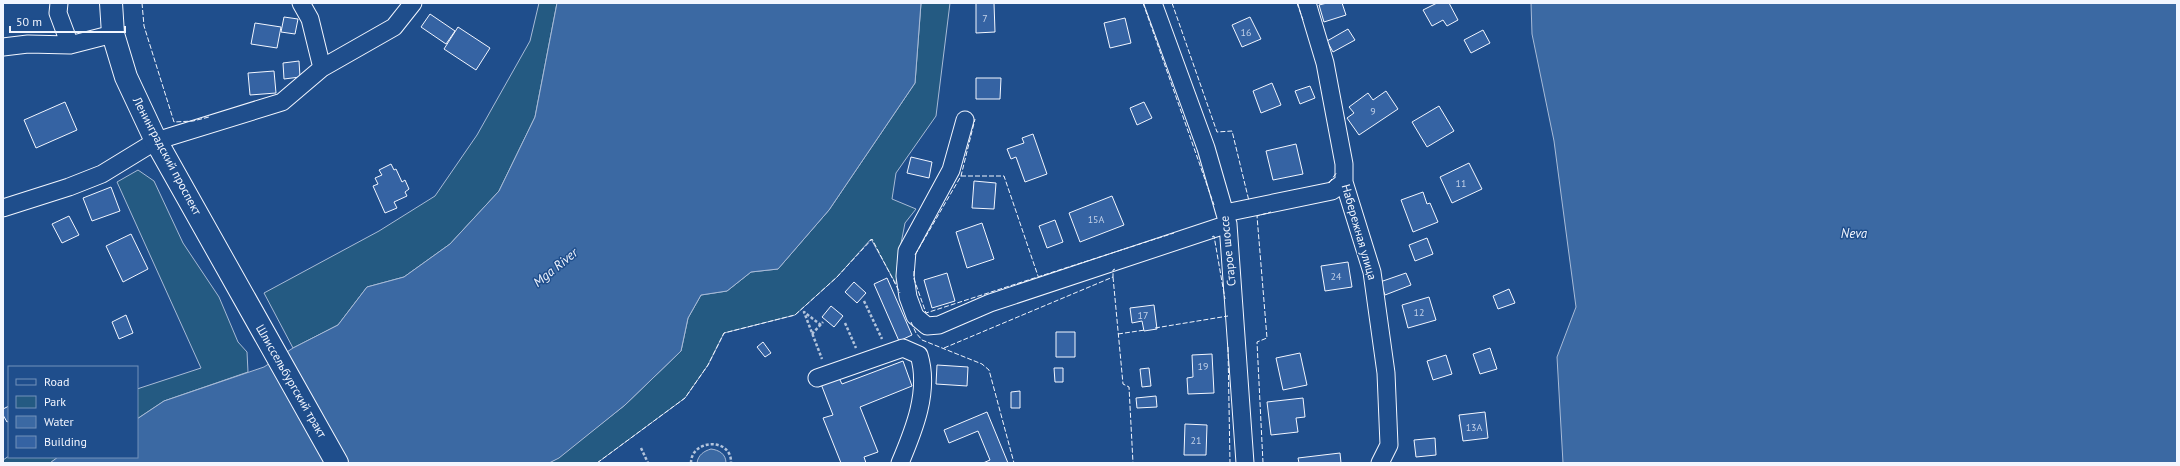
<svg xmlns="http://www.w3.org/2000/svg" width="2180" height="466" font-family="'PT Sans',sans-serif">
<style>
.green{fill:#245a82;stroke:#a8bbd7}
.water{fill:#3b69a3;stroke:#a8bbd7}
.building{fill:#3563a3;stroke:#f2f6ff}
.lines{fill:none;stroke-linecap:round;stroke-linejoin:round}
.minor-casing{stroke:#f2f6ff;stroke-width:19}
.major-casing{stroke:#f2f6ff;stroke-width:24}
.path{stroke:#b3c4dc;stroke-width:2.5;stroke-dasharray:3 2;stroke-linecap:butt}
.minor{stroke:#1f4e8c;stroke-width:17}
.major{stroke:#1f4e8c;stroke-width:22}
.fence{stroke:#f2f6ff;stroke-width:1;stroke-dasharray:5 2;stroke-linecap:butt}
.labels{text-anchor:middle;stroke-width:3;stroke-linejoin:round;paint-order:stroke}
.number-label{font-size:10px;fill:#c3d1e8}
.street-label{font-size:12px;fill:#f2f6ff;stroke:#1f4e8c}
.water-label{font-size:13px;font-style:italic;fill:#f2f6ff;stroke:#1f4e8c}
</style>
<rect width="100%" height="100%" fill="#1f4e8c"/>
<path class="green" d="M539 3H557L535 117 499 191 450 244 404 277 367 287 338 325 293 348 264 293 379 231 435 196 477 135 530 41Z
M921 3H950L936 116 896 173 892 199 916 209 905 223 898 259 896 284 871 239 837 277 795 315 724 333 708 365 685 398 597 463H549L559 457 625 405 681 351 688 318 701 295 727 291 751 272 778 269 829 210 915 83Z
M138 170 154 181 183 243 219 297 238 342 247 352 248 372 164 401 137 419V389L201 368 117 182Z
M9 456V457H58L50 463H3V460Z"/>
<path class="water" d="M557 3H921L915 83 829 210 778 269 751 272 727 291 701 295 688 318 681 351 625 405 559 458 549 463H50L58 457H137V419L164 401 264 367 293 348 338 325 367 287 404 277 450 244 499 191 535 117Z
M1531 3H2177V463H1563L1557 357 1576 307 1554 141 1532 34Z
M711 449C719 450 726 454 726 463H697C698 455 704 451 711 449Z"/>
<path class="building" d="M976 3H994L995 32 976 33Z
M1327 3H1342L1346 15 1324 22 1319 5Z
M1437 3H1449L1458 20 1447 26 1443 20 1432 26 1423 10Z
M430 14 455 31 446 44 421 27Z
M284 17 298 19 295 34 281 32Z
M1250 17 1261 39 1242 47 1232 25Z
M1125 18 1131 43 1110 48 1104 23Z
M255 23 281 27 277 48 251 44Z
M458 27 490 48 476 70 444 49Z
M1348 29 1355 40 1333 52 1327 41Z
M1483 30 1490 43 1471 53 1464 40Z
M299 61 300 77 284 79 283 63Z
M274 71 276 93 250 95 248 73Z
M976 78H1001L1000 99H976Z
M1272 83 1281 105 1261 113 1253 91Z
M1310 86 1315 98 1300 104 1295 91Z
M1386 91 1398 109 1359 135 1347 118 1354 113 1349 107 1368 93 1373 100Z
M65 102 77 130 36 148 24 120Z
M1144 102 1152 118 1137 125 1130 108Z
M1439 106 1454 131 1427 147 1412 122Z
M1033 134 1047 174 1025 182 1016 157 1011 159 1007 149 1024 143 1022 138Z
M1296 144 1303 174 1273 180 1266 151Z
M911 157 932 162 929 178 907 173Z
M1469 163 1482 189 1452 203 1440 177Z
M391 164 394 170 396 169 402 182 405 180 409 189 405 192 407 196 394 202 397 208 385 213 373 186 378 184 375 178 382 175 379 170Z
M974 181 996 183 994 209 972 208Z
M111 187 120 211 92 221 83 198Z
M1423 192 1427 204 1430 203 1438 222 1413 232 1401 200Z
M1112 196 1124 225 1080 242 1069 213Z
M69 216 79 235 62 243 52 224Z
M1055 220 1063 242 1047 248 1039 226Z
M982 223 994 259 967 268 956 232Z
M131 234 148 269 123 282 106 246Z
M1427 238 1433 254 1415 261 1409 245Z
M1348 262 1352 287 1325 291 1321 266Z
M947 273 955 301 932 308 924 280Z
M1406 273 1411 285 1385 295 1380 282Z
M887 278 912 335 899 341 874 284Z
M854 282 866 293 857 303 845 292Z
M1509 289 1515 303 1498 309 1493 296Z
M1429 297 1436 320 1408 328 1402 305Z
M1154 305 1157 329 1144 331 1142 321 1132 323 1130 308Z
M831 306 843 316 834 327 822 317Z
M126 315 133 333 119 339 112 322Z
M1056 332H1075V357H1056Z
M763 342 771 353 765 357 757 347Z
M1490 348 1497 369 1480 374 1473 354Z
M1300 353 1307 385 1283 390 1276 358Z
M1212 354 1214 393 1188 394 1187 378 1193 377 1192 355Z
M1446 355 1452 374 1433 380 1427 361Z
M903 361 912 386 860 407 878 452 864 457 866 463H841L823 418 833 415 821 384 839 378 842 384Z
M937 365 968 367 967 386 936 384Z
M1054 368H1063V382H1055Z
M1149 368 1151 386 1142 387 1140 369Z
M1020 391V408H1011V392Z
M1156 396 1157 407 1137 408 1136 398Z
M1303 398 1305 417 1296 418 1298 432 1271 435 1267 402Z
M9 406V421L7 422 3 415V409Z
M987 412 1008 463H983L990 460 978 431 949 443 944 430Z
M1485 412 1488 438 1463 441 1459 415Z
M1185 424 1207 425 1206 455H1184Z
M1435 438 1436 455 1416 457 1414 440Z
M1340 453 1341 463H1299L1298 458Z"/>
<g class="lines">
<g class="minor-casing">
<path id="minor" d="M59 3 58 13 70 45
M301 3 310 19 322 68
M1153 3 1206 148 1228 224 1245 463
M1307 3 1325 63 1344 164V182L1372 272 1386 373 1389 445 1380 463
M3 47 28 44 70 45 113 34
M965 120 951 170 907 251 905 276 908 297 915 316 927 326 939 325 990 303 1228 224
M3 208 69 187 102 174 156 141 282 102 322 68 394 27 413 3
M1225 213 1332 191 1344 182
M817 378 903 348 919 355C930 391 914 430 900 463"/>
</g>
<g class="major-casing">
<path id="major" d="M111 3 113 34 126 77 156 141 337 463"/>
</g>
<path class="path" d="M864 301 882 339
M845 323 856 348
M821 325 804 312 822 359
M812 334 823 322
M641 448 648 463
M691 463C691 439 732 437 731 463"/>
<use href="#minor" class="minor"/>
<use href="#major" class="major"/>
<path class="fence" d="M142 3 144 26 174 122 193 121 209 117
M1143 3 1214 205
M1172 3 1217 132 1232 131 1249 201
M1297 3 1303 20
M961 176H1004L1038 276
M1329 183 1337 172
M1212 237 1214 236 1225 299
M915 255 961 176 975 119
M914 271V279L926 313 1174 233
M1113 277 1123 384 1129 387 1133 463
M911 322 916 333 922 340 982 364 989 370 1014 463
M1155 328 1228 316
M1118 334 1145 330
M1228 347 1230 463
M944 348 1113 277V270L1115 269
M597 463 685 398 708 365 724 333 795 315 837 277 872 239 900 293
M1263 463 1257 342 1267 338 1257 216 1271 212"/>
</g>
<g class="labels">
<g class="number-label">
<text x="985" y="22">7</text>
<text x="1246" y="36">16</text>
<text x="1373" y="115">9</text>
<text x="1461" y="187">11</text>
<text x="1096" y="223">15А</text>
<text x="1336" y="280">24</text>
<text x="1419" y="316">12</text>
<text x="1143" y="319">17</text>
<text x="1203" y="370">19</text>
<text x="1474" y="431">13А</text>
<text x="1196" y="444">21</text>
</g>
<g class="street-label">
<text transform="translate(167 156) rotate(62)" y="4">Ленинградский проспект</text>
<text transform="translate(1359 232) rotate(74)" y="4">Набережная улица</text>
<text transform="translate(1228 251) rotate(-96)" y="4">Старое шоссе</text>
<text transform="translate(291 381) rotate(60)" y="4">Шлиссельбургский тракт</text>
</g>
<g class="water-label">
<text x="1854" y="238">Neva</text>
<text transform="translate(555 267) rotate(-39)" y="5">Mga River</text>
</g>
</g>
<rect width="2180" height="466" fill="none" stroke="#f2f6ff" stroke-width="8"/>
<rect x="8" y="366" width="130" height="92" fill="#1f4e8c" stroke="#7391ba"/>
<rect x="16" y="379" width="20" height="6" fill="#1f4e8c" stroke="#7391ba"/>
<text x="44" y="386" font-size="12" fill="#f2f6ff">Road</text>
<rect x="16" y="396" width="20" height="12" fill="#245a82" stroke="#7391ba"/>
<text x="44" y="406" font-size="12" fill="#f2f6ff">Park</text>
<rect x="16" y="416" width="20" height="12" fill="#3b69a3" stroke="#7391ba"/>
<text x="44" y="426" font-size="12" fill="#f2f6ff">Water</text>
<rect x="16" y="436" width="20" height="12" fill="#3563a3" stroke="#7391ba"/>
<text x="44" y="446" font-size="12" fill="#f2f6ff">Building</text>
<path d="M10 26v6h115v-6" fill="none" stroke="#f2f6ff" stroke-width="2"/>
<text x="16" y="26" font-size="12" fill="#f2f6ff" stroke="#1f4e8c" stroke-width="3" paint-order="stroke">50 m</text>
</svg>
